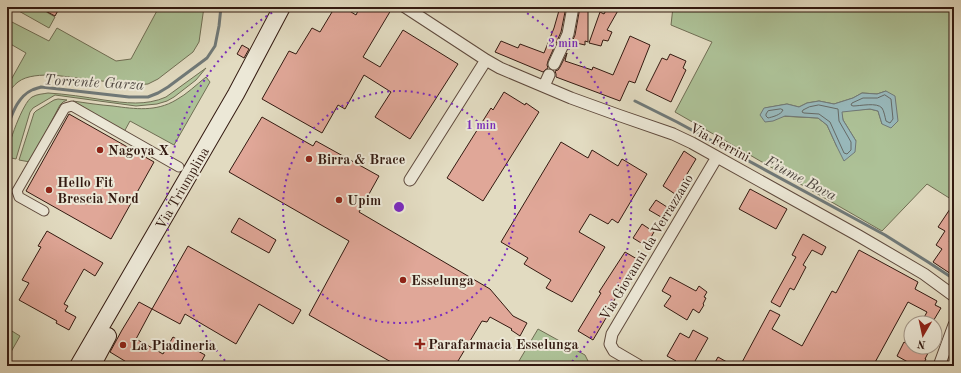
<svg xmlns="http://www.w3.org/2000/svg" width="961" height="373" font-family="'Old Standard TT',serif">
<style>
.green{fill:#adc197;stroke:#706e54;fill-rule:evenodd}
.water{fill:#98b9bc;stroke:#707978}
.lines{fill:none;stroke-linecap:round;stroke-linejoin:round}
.shore{stroke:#666a66;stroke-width:1}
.stream{stroke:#707978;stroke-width:3}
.building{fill:#e0a798;stroke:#331a11}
.pedestrian-casing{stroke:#5f4a3d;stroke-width:11}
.minor-casing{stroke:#5f4a3d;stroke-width:13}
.secondary-casing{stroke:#331a11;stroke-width:18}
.pedestrian{stroke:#ece8d7;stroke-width:9}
.minor{stroke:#ece8d7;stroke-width:11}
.secondary{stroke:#ece8d7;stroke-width:16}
.ring{fill:none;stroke:#7b2cbf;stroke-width:2;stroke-dasharray:2 4}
.poi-dot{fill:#8f2418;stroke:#ece8d7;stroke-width:1.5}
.labels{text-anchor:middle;stroke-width:4;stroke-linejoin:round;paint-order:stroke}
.street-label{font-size:14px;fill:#331a11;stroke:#ece8d7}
.poi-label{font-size:14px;font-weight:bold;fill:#331a11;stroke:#ece8d7;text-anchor:start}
.water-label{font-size:15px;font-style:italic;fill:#514a44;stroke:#ece8d7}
.centre{fill:#7b2cbf;stroke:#ece8d7;stroke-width:2}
.ring-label{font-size:12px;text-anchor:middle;font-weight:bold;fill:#7b2cbf;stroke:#ece8d7;stroke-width:4;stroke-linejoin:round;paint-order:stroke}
</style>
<rect width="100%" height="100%" fill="#e2dbc1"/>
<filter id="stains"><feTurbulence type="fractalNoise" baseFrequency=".005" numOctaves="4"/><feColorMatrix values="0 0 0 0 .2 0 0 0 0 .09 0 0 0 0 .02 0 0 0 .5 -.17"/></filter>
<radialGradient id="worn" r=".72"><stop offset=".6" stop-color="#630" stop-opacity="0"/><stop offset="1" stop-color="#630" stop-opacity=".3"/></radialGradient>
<path class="green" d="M19 7H38L55 17 49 28 17 10Z
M159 7H204L199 42 193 52 158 79 148 84 134 85 53 75C42 75 27 75 18 82 14 85 10 90 7 95V87L26 53 7 42V26L10 21 49 41 57 28 116 61 131 59Z
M673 7H954V201L927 184 882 231 675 112 712 42 671 25ZM886 91 882 124 878 111 870 109 841 111 843 120 856 141 837 147 827 125 818 118 761 115 765 108 787 104 799 107 807 103 819 101 834 104 853 98 862 93 877 94Z
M206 68 196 80 174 97 167 101 157 104 136 106 55 95 33 108 30 112 16 159 7 157C7 146 23 102 32 97 37 94 43 94 48 93 66 94 85 97 104 100 125 103 146 106 166 97Z
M206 77 210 82 174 145 130 121 124 132 85 110V108L73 101C86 103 100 105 113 106 135 109 156 112 176 100 187 94 196 85 206 77Z
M58 99 67 100 63 102 60 105 30 162 19 160 34 113 36 111 54 100Z
M7 328 20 336 7 359Z
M538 329 585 355 588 361V366H516Z"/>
<path class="water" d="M886 91 895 96 898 121 891 128 882 124 878 111 870 109 842 112 843 120 856 141 855 152 844 161 837 147 827 125 818 118 785 116 773 121 765 122 760 115 764 108 787 104 799 107 807 103 819 101 834 104 853 98 862 93 877 94Z"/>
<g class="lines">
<path class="shore" d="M885 95 891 99 893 119 890 123 886 121C885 117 884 111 882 108 877 102 860 106 853 106L851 105 852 103 863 98H877Z
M819 105 838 109 839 121 851 142V150L847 154 844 153 830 122 819 114 804 113 802 112 803 110 809 107Z
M781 109 783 110C781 115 772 117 768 118L766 116V114L768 111Z"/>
<path class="stream" d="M635 101 677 122 885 235 928 262 954 279
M7 128C12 115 17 97 32 90 34 89 38 88 41 87L129 97H148L158 93 168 87 207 58 215 46 219 26 221 7"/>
</g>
<path class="building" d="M38 7H60L55 16Z
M335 7H343L356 15 360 7H387L391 10 363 57 380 67 403 30 458 64 410 139 375 117 391 92 364 75 345 109 338 105 322 133 262 99 289 51 296 54 312 28 320 32Z
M560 7H566L561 32 548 61 547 65 548 68 545 70 543 72 495 52 501 41 518 48 520 44 544 53 554 28Z
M580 7H588V42L585 41V45L572 42 575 35Z
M608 7H620L607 30 612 32 608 41 603 40 601 46 589 43 600 12 604 14Z
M630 36 650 45 635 83 629 81 620 101 556 77V74L555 71 558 70 560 67 567 53 565 61 592 70 593 67 613 75Z
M242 45 249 49 244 58 237 54Z
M670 54 686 61 683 68 686 70 671 102 646 90 662 58 667 60Z
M504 92 525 105 526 103 539 112 483 201 447 178 491 108 493 110Z
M69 114 154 162 111 239 26 191Z
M262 117 313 146 316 141 379 176 359 212 490 289 513 316 527 323 520 336 511 330 512 329 490 317 487 322 482 321 455 366H398L309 315 349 241 229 172Z
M561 142 588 158 592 150 618 166 622 159 647 174 618 223 612 219 608 224 590 214 579 232 605 247 572 302 546 288 551 280 524 264 528 258 501 242Z
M684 151 696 159 675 194 663 186Z
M750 189 787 209 776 229 739 209Z
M656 200 667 207 661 217 649 210Z
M954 203V236L949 242 954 246V276L933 262 942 249 936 245 945 231 938 227Z
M239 218 276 240 269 253 231 232Z
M642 224 654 232 646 246 633 238Z
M47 231 103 263 95 276 84 269 64 304 68 306 65 311 76 317 69 330 56 323 57 321 19 300 29 283 22 280 41 247 38 246Z
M803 234 826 247 822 255 812 250 803 265 806 267 794 290 790 288 780 307 771 302 796 257 792 255Z
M188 246 301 310 293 324 259 304 236 344 185 314 180 324 152 309Z
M859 250 918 282 915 289 937 301 935 305 941 308 932 323H921L927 312 908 302 873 366H740L770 310 780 315 772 329 802 346 832 291 836 293Z
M625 252 637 259 621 285 623 286 607 312 609 313 593 340 578 331 601 293 599 292Z
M670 277 696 291 699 286 707 292 704 297 706 298 703 304 704 305 699 313 693 309 687 320 664 306 671 296 662 291Z
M139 302 152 309 136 339 163 354 173 337 205 355 199 366H133L110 352 122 330Z
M693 330 708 338 695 361 703 366H673L676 361 667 356 680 333 689 338Z
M904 342 911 346V347H913L917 349 918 348 928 353 925 359H926L922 366H915L897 356Z
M718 357 734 366H713Z"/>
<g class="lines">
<g class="pedestrian-casing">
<path id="pedestrian" d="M44 211 19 197 17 191 65 108 72 106 179 167"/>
</g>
<g class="minor-casing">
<path id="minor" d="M405 7 486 60 500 68 571 98 618 115 673 134 692 143 859 236 924 274 954 296
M554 64 568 34 573 7
M544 86 549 75
M410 180 486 60
M638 366V365L614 351 610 344 612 334 717 157
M939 366 954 325"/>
</g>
<g class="secondary-casing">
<path id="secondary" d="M78 366 236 94 282 7
M92 366 108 336"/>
</g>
<use href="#pedestrian" class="pedestrian"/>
<use href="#minor" class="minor"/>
<use href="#secondary" class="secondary"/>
</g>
<g class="ring">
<circle cx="399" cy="207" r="116"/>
<path d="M229 365A232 232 0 0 1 281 7M517 7A232 232 0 0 1 569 365"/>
</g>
<g class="poi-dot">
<circle cx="100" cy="150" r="4"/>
<circle cx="309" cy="159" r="4"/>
<circle cx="49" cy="190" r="4"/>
<circle cx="339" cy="200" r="4"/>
<circle cx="403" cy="280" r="4"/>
<path d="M418 338h4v4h4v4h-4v4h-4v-4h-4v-4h4z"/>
<circle cx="123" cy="345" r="4"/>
</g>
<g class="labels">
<g class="street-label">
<text transform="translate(720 142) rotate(28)" y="5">Via Ferrini</text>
<text transform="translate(182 188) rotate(-60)" y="5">Via Triumplina</text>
<text transform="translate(646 247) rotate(-59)" y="5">Via Giovanni da Verrazzano</text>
</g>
<g class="poi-label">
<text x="108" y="155">Nagoya X</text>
<text x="317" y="164">Birra &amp; Brace</text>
<text x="57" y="187">Hello Fit<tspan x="57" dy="16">Brescia Nord</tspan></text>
<text x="347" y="205">Upim</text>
<text x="411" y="285">Esselunga</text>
<text x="428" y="349">Parafarmacia Esselunga</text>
<text x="131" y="350">La Piadineria</text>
</g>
<g class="water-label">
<text transform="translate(94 82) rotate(3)" y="5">Torrente Garza</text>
<text transform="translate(801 178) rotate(28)" y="5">Fiume Bova</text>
</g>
</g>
<circle cx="399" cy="207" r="6" class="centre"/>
<g class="ring-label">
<text x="563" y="47">2 min</text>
<text x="481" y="129">1 min</text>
</g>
<rect width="961" height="373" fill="none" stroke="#e2dbc1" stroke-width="24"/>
<rect x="8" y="8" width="945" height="357" fill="none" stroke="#331a11" stroke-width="2"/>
<rect x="12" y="12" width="937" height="349" fill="none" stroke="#331a11"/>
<g transform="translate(923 335) rotate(189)"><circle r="19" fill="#ece8d7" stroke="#a29688"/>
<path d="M0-3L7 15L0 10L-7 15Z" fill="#8f2418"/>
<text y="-6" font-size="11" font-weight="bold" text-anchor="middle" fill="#331a11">N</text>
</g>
<rect width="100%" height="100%" filter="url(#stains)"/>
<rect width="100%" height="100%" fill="url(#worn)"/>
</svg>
